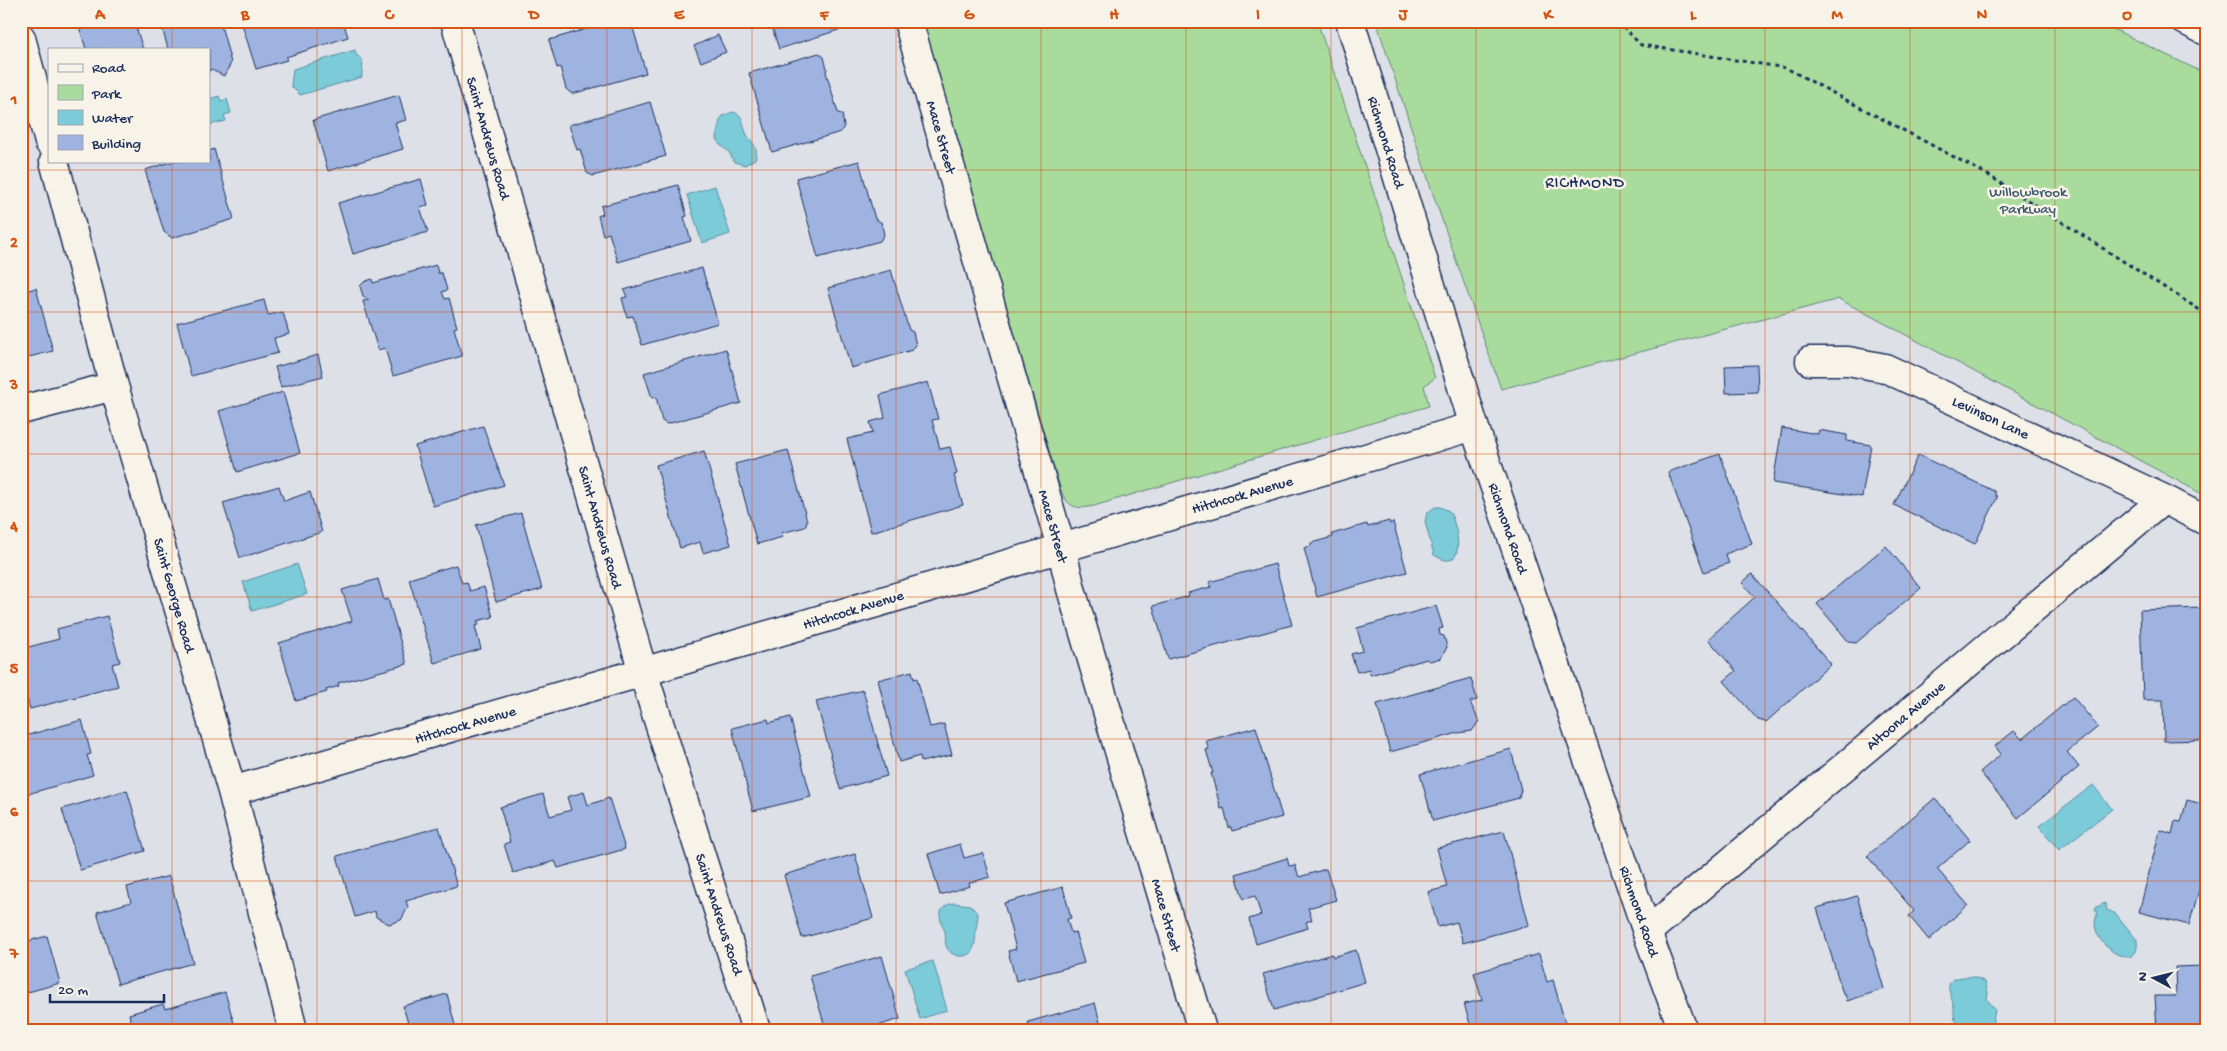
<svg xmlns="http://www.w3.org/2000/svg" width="2227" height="1051" font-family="'Gochi Hand',sans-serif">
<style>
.green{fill:#a9db9c;stroke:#62857d}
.water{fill:#7ccbd8;stroke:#558da7}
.building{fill:#9fb3e1;stroke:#1b2f5e}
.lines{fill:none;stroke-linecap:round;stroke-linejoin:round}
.street-casing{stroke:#1b2f5e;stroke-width:31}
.secondary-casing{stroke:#1b2f5e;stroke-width:31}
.path{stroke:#1b2f5e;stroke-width:3;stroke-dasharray:4 4;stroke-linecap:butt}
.street{stroke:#f7f3e8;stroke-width:28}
.secondary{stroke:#f7f3e8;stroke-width:28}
.grid{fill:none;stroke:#d45514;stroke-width:1;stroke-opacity:0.55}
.labels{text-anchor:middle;stroke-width:5;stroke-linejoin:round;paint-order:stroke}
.street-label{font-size:15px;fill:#1b2f5e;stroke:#f7f3e8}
.park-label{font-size:15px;fill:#3e5a6e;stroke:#f7f3e8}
.neighbourhood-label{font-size:16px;letter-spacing:1px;fill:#1b2f5e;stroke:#f7f3e8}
.neatline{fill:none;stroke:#d45514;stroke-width:2}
.grid-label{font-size:16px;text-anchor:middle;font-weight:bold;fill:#d45514}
</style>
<rect width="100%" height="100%" fill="#dde0e6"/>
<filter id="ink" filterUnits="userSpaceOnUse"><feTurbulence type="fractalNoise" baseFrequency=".02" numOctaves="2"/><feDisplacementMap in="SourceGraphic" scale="10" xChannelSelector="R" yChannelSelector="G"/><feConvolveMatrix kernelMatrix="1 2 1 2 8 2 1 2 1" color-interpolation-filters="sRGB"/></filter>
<g filter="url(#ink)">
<path class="green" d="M921 21H1317L1435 378 1424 386 1429 406 1094 506C1074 510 1067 507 1060 487Z
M1376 21H2097L2206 74V496L1839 299 1501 389 1432 191Z"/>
<path class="water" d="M355 50 356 55C367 61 361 68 362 77L300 95 291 86 293 69Z
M219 96 221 101 227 99 231 113 224 115 226 121 209 125V99Z
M733 112C744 115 742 121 745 130 749 142 760 145 755 159L745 165 734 162 729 152 719 144 717 138 720 120 723 116Z
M715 186 730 234 702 243 687 195Z
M1435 507H1440L1449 511C1459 527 1467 576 1434 555L1425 522 1427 513Z
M297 564 307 594 252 611 243 582Z
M2093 785 2112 809 2059 850 2039 826Z
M954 903 970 905 978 914C978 920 976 924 976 930 975 941 976 957 960 956 955 956 950 953 947 948 944 942 947 935 944 929 938 917 938 906 954 903Z
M2105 903 2107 910 2116 914 2137 940C2141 979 2084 942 2097 915L2095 908Z
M933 961 947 1010 920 1019 905 969Z
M1962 977H1975L1985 982 1988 993 1987 999 1995 1010 1993 1021 1990 1025 1963 1026 1955 1020C1953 1014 1955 1008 1953 1003 1949 991 1943 980 1962 977Z"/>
<path class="building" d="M83 21H134L143 49H86L78 23Z
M163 21H177L183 25 185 21H220L231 63 224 76 210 69 209 72V49H168L162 27Z
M241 21H343L348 37 286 57 287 60 256 69Z
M613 21H631L646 73 572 94 566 89 560 67 557 68 549 40Z
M770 21H849L851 26 779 49Z
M718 35 726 52 701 62 694 46Z
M819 53 824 57 827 69 826 72 838 113 842 114 844 126 841 132 772 152 749 73Z
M399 95 406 120 395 123 403 149 328 171 313 120Z
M650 102 666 156 593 176 587 173 580 149 577 150 569 125Z
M214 149 234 219 172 238 164 232 145 170 174 161H209V151Z
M859 161 875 219 881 222 884 234 880 241 818 258 796 178Z
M421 179 428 205 420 207 428 232 353 254 338 203Z
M678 185 687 216 684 217 691 241 618 262 609 233 603 235 598 216 603 214 601 206Z
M436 265 438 273H442L447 290 442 292 445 299 449 298 457 327 454 328 462 356 393 376 385 348 378 350 363 301 369 300 363 296 360 286 364 282 372 279 373 283Z
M702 268 718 323 642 345 633 316 627 317 622 298 627 297 624 290Z
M891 270 909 330 913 332 916 345 912 350 851 368 828 288Z
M36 288 53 351 21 359V289L22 292Z
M264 300 268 315 283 312 289 334 274 338 278 353 191 376 177 323Z
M726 349 741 403 667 424 662 421 656 397 652 398 644 373Z
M318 355 323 376 281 387 275 367Z
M1757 365 1758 392 1726 393 1725 366Z
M928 382 938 419 932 420 940 449 950 447 957 474 954 475 963 505 871 532 847 439 873 433 870 422 885 418 880 395Z
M283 392 300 453 237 472 219 411Z
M483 426 504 485 433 506 415 446Z
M1782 428 1818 434 1819 430 1847 435V441L1871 445 1862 497 1773 483Z
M788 450 807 521 805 527 781 533 783 537 757 544 735 464Z
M704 451 731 545 703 553 700 542 680 548 656 465Z
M1720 454 1752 544 1725 554 1729 563 1704 572 1668 472Z
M1918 455 1994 491 1997 498 1975 544 1894 505Z
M279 486 284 501 310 492 322 532 240 558 223 503Z
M521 513 542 589 496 602 476 525Z
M1389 521 1390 524 1393 522 1407 572 1317 597 1304 548 1311 546V543L1333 537 1332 534 1367 524 1368 527Z
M1886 546 1921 588 1856 643 1849 642 1817 604Z
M1275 564 1292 625 1168 659 1153 606 1189 596 1188 593 1211 587 1209 582Z
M456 565 462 583 467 582 470 591 484 587 493 617 477 621 479 625 475 626 481 649 434 663 409 579Z
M1752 574 1831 664 1766 722 1758 720 1724 681 1736 671 1708 639 1755 597 1742 583Z
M378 579 384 600 388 599 407 664 338 683 339 686 326 690 327 692 296 701 279 643 352 621 342 590Z
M1436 606 1443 628 1439 629 1440 635 1444 636 1447 647 1441 658 1430 661 1427 659 1370 675 1369 669 1357 672 1351 654 1363 651 1357 628Z
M2203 608 2204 636H2206V662H2204L2206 740 2164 741 2163 700H2143L2140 610Z
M107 616 120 662 112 664 118 686 30 709 21 677V649L59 639 57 629Z
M912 671 914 679 917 678 930 727 944 724 952 755 921 762 920 756 899 762 878 680Z
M1471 678 1477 700 1470 702 1479 721 1472 731 1458 733 1390 752 1377 704Z
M863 690 887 776 840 789 816 701Z
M2073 697 2098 727 2067 752 2079 767 2018 818 1980 772 2001 754 1995 746 2014 731 2022 739Z
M790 717 811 797 753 811 732 728 768 719 769 723Z
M82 720 91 754 87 755 93 775 21 796V737Z
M1256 727 1282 817 1232 831 1231 827 1229 828 1224 808 1221 809 1211 773H1213L1206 750 1209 749 1206 741Z
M1511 749 1521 790 1519 798 1433 821 1420 774Z
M127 790 145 851 80 870 62 809Z
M584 792 588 805 609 798 625 849 558 868 555 861 513 873 504 844 510 842 500 807 543 794 550 816 571 810 567 797Z
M1935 798 1970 840 1937 869 1968 905 1929 940 1909 916 1914 911 1867 856Z
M2187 800 2206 805V878L2202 891 2199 890 2189 925 2139 912 2160 830 2172 834 2175 821 2181 822Z
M439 827 457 886 406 901 408 907 401 920 389 924 376 917 375 911 355 917 337 856Z
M1504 831 1529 925 1463 943 1457 922 1438 927 1428 892 1447 887 1437 848Z
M960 844 964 858 983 853 990 877 969 883 970 886 940 895 928 854Z
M855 854 873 918 802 938 784 875Z
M1287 858 1289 866 1295 865 1299 877 1326 869 1336 900 1308 908 1312 920 1306 922 1308 928 1256 944 1249 919 1261 915 1255 896 1243 899 1236 874Z
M169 876 193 963 118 984 97 912 131 902 127 887Z
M1063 887 1071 918 1067 919 1071 933 1075 932 1084 963 1016 981 1008 951 1016 949 1004 903Z
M1857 896 1884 989 1847 1001 1845 994H1843L1817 908Z
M47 936 60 983 21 994V943Z
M1356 950 1365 982 1274 1010 1263 974 1332 954 1333 957Z
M1539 954 1547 982 1553 980 1567 1030H1472L1464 1004 1482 1000 1474 973Z
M882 956 900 1019 864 1030H826L810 976Z
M2206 966V1030H2157L2155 996H2176L2175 967Z
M225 992 236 1030H133L129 1014 163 1004 165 1009Z
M447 994 456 1029 463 1027 464 1030H410L403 1006Z
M1095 1003 1102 1030H1030L1028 1022Z"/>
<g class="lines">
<g class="street-casing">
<path id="street" d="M455 21 643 672 756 1030
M908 21 1061 547 1071 589 1202 1030
M2186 21 2206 31
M21 38 49 142
M54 161 114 386 232 791 293 1030
M1810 361H1848L1885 368 2164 499 2206 521
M21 410 114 386
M232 791 643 672 1474 426
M1647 932 2164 499"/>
</g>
<g class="secondary-casing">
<path id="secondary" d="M1350 21 1474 426 1647 932 1683 1030"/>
</g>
<path class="path" d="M1617 21 1641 45 1786 68 1988 175 2206 314"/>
<use href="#street" class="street"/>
<use href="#secondary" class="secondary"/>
</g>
</g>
<path class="grid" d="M172 21V49M317 21V1030M462 21V1030M607 21V1030M752 21V1030M896 21V1030M1041 21V1030M1186 21V1030M1331 21V1030M1476 21V1030M1620 21V1030M1765 21V1030M1910 21V1030M2055 21V1030M172 161V1030M21 170H2206M21 312H2206M21 454H2206M21 597H2206M21 739H2206M21 881H2206"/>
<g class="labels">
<g class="street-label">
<text transform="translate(942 137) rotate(74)" y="5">Mace Street</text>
<text transform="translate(489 138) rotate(74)" y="5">Saint Andrews Road</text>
<text transform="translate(1387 142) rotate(73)" y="5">Richmond Road</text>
<text transform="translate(1991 417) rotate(25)" y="5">Levinson Lane</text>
<text transform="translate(1242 494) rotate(-16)" y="5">Hitchcock Avenue</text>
<text transform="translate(1054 526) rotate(74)" y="5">Mace Street</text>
<text transform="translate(601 527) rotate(74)" y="5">Saint Andrews Road</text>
<text transform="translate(1509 528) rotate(71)" y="5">Richmond Road</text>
<text transform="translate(175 595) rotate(74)" y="5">Saint George Road</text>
<text transform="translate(853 609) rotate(-17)" y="5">Hitchcock Avenue</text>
<text transform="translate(1905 715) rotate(-40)" y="5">Altoona Avenue</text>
<text transform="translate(465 724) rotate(-16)" y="5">Hitchcock Avenue</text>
<text transform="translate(1640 911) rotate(71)" y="5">Richmond Road</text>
<text transform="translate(720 914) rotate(72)" y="5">Saint Andrews Road</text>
<text transform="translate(1167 915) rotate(74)" y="5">Mace Street</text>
</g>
<g class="park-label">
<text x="2028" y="196">Willowbrook<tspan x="2028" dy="17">Parkway</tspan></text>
</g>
<g class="neighbourhood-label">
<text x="1585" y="187">RICHMOND</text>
</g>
</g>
<rect width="2227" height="1051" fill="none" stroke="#f7f3e8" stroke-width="55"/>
<rect x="48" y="48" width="162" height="115" fill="#f7f3e8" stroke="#9fa5b1"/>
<rect x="58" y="64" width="25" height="8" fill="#f7f3e8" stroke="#9fa5b1"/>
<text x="92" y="72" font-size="15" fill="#1b2f5e">Road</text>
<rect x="58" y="85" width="25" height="15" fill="#a9db9c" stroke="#9fa5b1"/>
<text x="92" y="98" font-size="15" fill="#1b2f5e">Park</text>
<rect x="58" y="110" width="25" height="15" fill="#7ccbd8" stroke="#9fa5b1"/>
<text x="92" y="122" font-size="15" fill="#1b2f5e">Water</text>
<rect x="58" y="135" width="25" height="15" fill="#9fb3e1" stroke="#9fa5b1"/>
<text x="92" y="148" font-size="15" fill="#1b2f5e">Building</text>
<g transform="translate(2154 978) rotate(277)" stroke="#f7f3e8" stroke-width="4" paint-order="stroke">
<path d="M0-4L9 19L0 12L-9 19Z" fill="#1b2f5e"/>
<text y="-8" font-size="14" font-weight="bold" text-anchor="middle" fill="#1b2f5e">N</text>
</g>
<path d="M50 994v8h114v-8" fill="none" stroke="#1b2f5e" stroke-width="2.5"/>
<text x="58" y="994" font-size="15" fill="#1b2f5e" stroke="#f7f3e8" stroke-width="4" paint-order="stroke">20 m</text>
<rect x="28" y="28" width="2172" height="996" class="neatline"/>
<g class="grid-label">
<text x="100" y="19">A</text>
<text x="245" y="19">B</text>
<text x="389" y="19">C</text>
<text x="534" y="19">D</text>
<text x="679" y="19">E</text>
<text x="824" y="19">F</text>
<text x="969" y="19">G</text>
<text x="1114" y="19">H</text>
<text x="1258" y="19">I</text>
<text x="1403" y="19">J</text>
<text x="1548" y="19">K</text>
<text x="1693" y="19">L</text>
<text x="1837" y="19">M</text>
<text x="1982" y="19">N</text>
<text x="2127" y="19">O</text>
<text x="14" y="104">1</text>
<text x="14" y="247">2</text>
<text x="14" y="389">3</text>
<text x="14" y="531">4</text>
<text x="14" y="673">5</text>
<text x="14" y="816">6</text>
<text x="14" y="958">7</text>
</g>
</svg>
